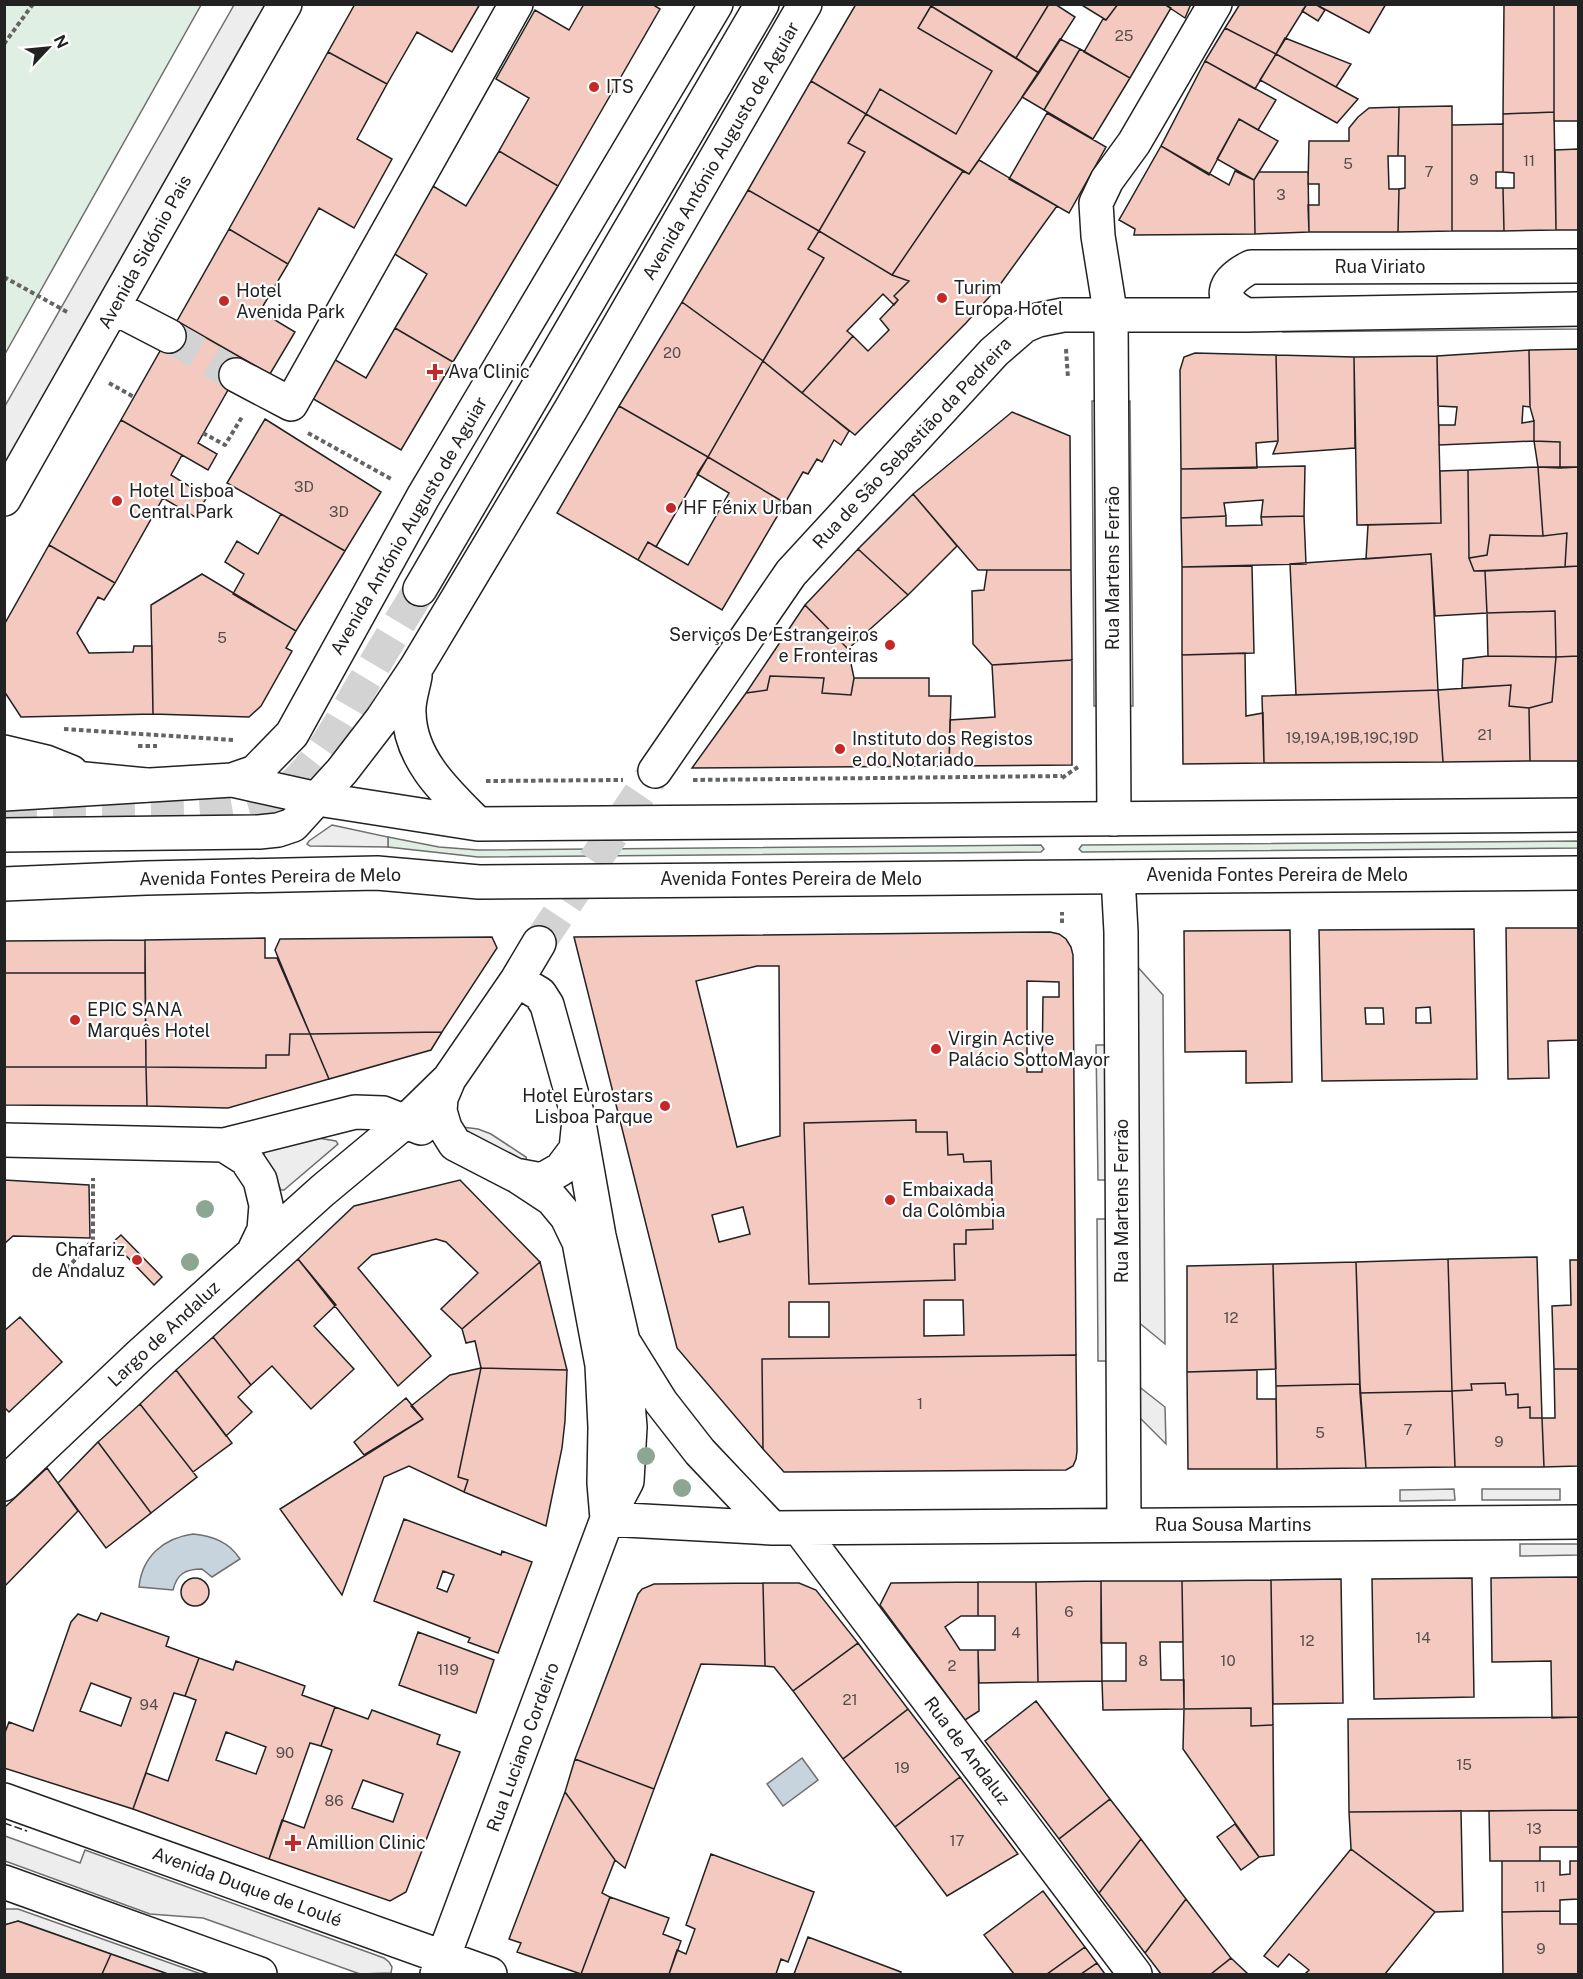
<svg xmlns="http://www.w3.org/2000/svg" width="1583" height="1979" font-family="'Public Sans',sans-serif">
<style>
.green{fill:#e0efe3;stroke:#6f6f6f;stroke-width:1.5}
.parking{fill:#ededed;stroke:#6f6f6f;stroke-width:1.5}
.water{fill:#c7d3dd;stroke:#6f6f6f;stroke-width:1.5}
.building{fill:#f3c9c0;stroke:#222;stroke-width:1.5;fill-rule:evenodd}
.lines{fill:none;stroke-linecap:round;stroke-linejoin:round}
.minor-tunnel{stroke:#d3d3d3;stroke-width:33;stroke-dasharray:33 16;stroke-linecap:butt}
.highway-tunnel{stroke:#d3d3d3;stroke-width:33;stroke-dasharray:33 16;stroke-linecap:butt}
.minor-casing{stroke:#222;stroke-width:36}
.major-casing{stroke:#222;stroke-width:36}
.highway-casing{stroke:#222;stroke-width:36}
.path{stroke:#646464;stroke-width:4;stroke-dasharray:4.5 3;stroke-linecap:butt}
.minor{stroke:#fff;stroke-width:33}
.major{stroke:#fff;stroke-width:33}
.highway{stroke:#fff;stroke-width:33}
.fence{stroke:#222;stroke-width:1.5;stroke-dasharray:8 3;stroke-linecap:butt}
.tree{fill:#8da692}
.poi-dot{fill:#c62828;stroke:#fff;stroke-width:2}
.labels{text-anchor:middle;stroke-width:4.5;stroke-linejoin:round;paint-order:stroke}
.number-label{font-size:15px;fill:#564c4a}
.poi-label{font-size:18px;fill:#222;stroke:#fff;text-anchor:start}
.street-label{font-size:18px;fill:#222;stroke:#fff}
</style>
<rect width="100%" height="100%" fill="#fff"/>
<path class="green" d="M5 4 201 5 5 354 4 5Z
M388 837 439 847 478 850 1041 845 1044 849 1041 852 478 857 388 847Z
M1578 841V848L1082 852 1079 849 1082 845Z"/>
<path class="parking" d="M234 5H274L5 475V406Z
M1578 318V329L1283 332V321Z
M1092 401H1103L1105 706H1094Z
M1120 401H1130L1133 706H1122Z
M332 825 388 837V847L310 846 307 844 309 841Z
M1135 964 1163 995 1165 1344 1137 1321Z
M1096 1045H1108V1180H1098Z
M462 1127 478 1129 491 1134 526 1157 527 1161 524 1162 462 1132Z
M318 1138 336 1141 338 1144 284 1190H281L264 1156V1152L268 1149Z
M1097 1219H1109V1361H1098Z
M1137 1385 1165 1407 1166 1444 1138 1416Z
M1454 1489 1455 1500 1400 1501V1490Z
M1482 1489H1560V1500H1482Z
M1520 1544H1578V1555L1520 1556Z
M5 1836 80 1863 85 1850 384 1958 389 1962 392 1967 391 1973 360 1974 203 1918 150 1914 5 1861Z
M4 1909H18L201 1974H167L27 1924 18 1921 5 1925Z"/>
<path class="water" d="M193 1534C213 1536 229 1542 240 1559L212 1577 202 1569C185 1569 177 1574 173 1590L139 1587C142 1557 163 1538 193 1534Z
M802 1758 818 1780 783 1806 767 1784Z"/>
<path class="building" d="M355 4H480L452 52 417 32 387 84 328 52Z
M584 4H652L660 9 558 186 499 151 529 98 496 79 535 10 569 30Z
M856 4H928L931 6 918 28 992 71 956 134 880 89 866 114 811 81Z
M932 4H1049L1016 58 931 6Z
M1049 4H1055L1075 17 1039 73 1016 58Z
M1080 4H1118L1106 20Z
M1118 4H1164L1171 8 1130 78 1084 52 1103 19 1106 20Z
M1164 4H1191L1185 18Z
M1240 4H1307L1276 54 1225 28Z
M1307 4H1315L1325 10 1318 21 1302 11Z
M1315 4H1386L1369 33Z
M1504 4H1554V112L1503 114Z
M1554 4H1578V121H1554Z
M931 6 1039 73 969 174 866 114 880 89 956 134 992 71 918 28Z
M1225 28 1276 54 1255 89 1205 61Z
M1285 38 1351 64 1336 87 1276 54Z
M1060 39 1080 49 1044 110 1022 97Z
M1080 49 1130 78 1093 139 1044 110Z
M328 52 387 84 357 139 392 159 354 228 319 208 288 264 229 229Z
M1276 54 1336 87 1358 99 1337 123 1260 80Z
M1205 61 1276 100 1258 130 1239 119 1209 175 1161 146Z
M811 81 866 114 848 143 865 152 819 231 748 190Z
M1452 106V231L1398 232 1399 189 1405 188V156H1398L1399 107Z
M1399 107 1398 156H1388L1389 189H1399L1398 232H1309L1308 205H1319V184H1308L1309 141H1349V128L1358 117 1369 108Z
M1554 112 1556 230 1504 231 1503 188H1514V173L1503 172V114Z
M1047 113 1106 147 1069 213 1009 179Z
M866 114 963 171 892 275 819 231 865 152 848 143Z
M1239 119 1278 141 1254 180 1217 159Z
M1503 124V172H1496V188H1503L1504 231H1452V125Z
M1161 146 1229 185 1235 171 1254 180 1255 234 1134 235 1135 229 1119 220Z
M1578 149V230H1556L1555 150Z
M499 151 558 186 453 362 395 328 427 274 393 253 433 186 466 206Z
M979 160 1057 206 999 286 966 323 855 435 802 393 853 336 868 351 889 330 880 319 898 300 894 296 909 281 892 275 963 171 969 174Z
M1259 172H1308L1309 232 1255 234 1254 180Z
M748 190 819 231 808 249 824 258 763 361 682 302Z
M229 229 288 264 260 311 295 332 270 374 177 321Z
M819 231 892 275 909 281 894 296 898 300 894 305 883 294 847 331 853 336 802 393 763 361 824 258 808 249Z
M682 302 763 361 708 457 619 406Z
M177 321 245 360 198 443 217 454 208 470 121 420Z
M395 328 453 362 401 450 310 397 332 358 366 378Z
M1578 349V467L1560 468V442L1534 441V421L1530 407 1529 350Z
M1529 350 1530 407 1523 406 1522 423 1534 421V441L1439 445V425H1455L1457 407 1438 406 1437 356Z
M1195 353 1276 355 1278 441 1256 443 1257 468 1181 469 1180 370 1184 357Z
M1276 355 1354 357 1355 448 1273 454 1278 441Z
M1437 356 1441 523 1357 525 1354 357Z
M763 361 849 431 841 445 834 440 822 462 817 459 808 474 803 472 785 503 708 457Z
M619 406 708 457 656 547 648 542 638 560 557 513Z
M1012 412 1070 436 1071 570H978L913 494Z
M265 419 381 492 345 551 227 483Z
M121 420 182 455 171 475 207 497 195 517 163 498 115 583 49 545Z
M1534 441 1560 442V468L1538 467Z
M708 457 785 503 722 610 638 560 648 542 688 565 729 493 697 474Z
M1305 466 1304 516 1261 517 1263 500 1224 503 1226 516 1181 518V469Z
M1538 467 1543 536 1490 535 1487 555 1469 558 1468 470Z
M1538 467H1578V566L1565 567 1567 533 1543 536Z
M1468 470 1469 558 1474 571H1485L1487 613 1435 616 1431 554 1366 559 1368 525 1441 523 1440 471Z
M913 494 957 546 908 595 858 549Z
M281 514 345 551 296 631 233 594 244 574 225 562 237 541 258 554Z
M1226 516V526L1262 525 1261 517 1304 516 1306 564 1182 567 1181 518Z
M1567 533 1565 567 1474 571 1469 558 1487 555 1490 535 1543 536Z
M49 545 115 583 104 600 98 597 77 633 89 653 133 652 134 646H152L153 714 21 717 4 691V625Z
M858 549 908 595 848 649 805 605Z
M1431 554 1438 690 1296 695 1290 564Z
M1252 566 1254 653 1182 655V567Z
M1578 566V656L1556 657 1555 611 1487 613 1485 571Z
M987 570H1071L1072 660 992 665 973 644 972 591 984 590Z
M202 574 296 631 286 648 292 651 261 706 249 717 153 714 151 605Z
M805 605 848 649 854 678 851 695 822 693 824 678 770 676 767 690 746 693Z
M1555 611 1556 657 1488 656 1487 613Z
M1245 653 1246 716 1263 713 1264 763 1183 764 1182 655Z
M1488 656 1556 657 1552 702 1529 708 1509 706 1511 685 1462 688 1463 659Z
M1578 656V761H1530L1529 708 1552 702 1556 657Z
M1072 660V765L949 766 950 720 995 717 992 665Z
M770 676 824 678 822 693 851 695 854 678H929V696H951L949 766 692 768 746 693 767 690Z
M1511 685 1509 706 1529 708 1530 761 1443 762 1438 690Z
M1438 690 1443 762 1264 763 1262 696Z
M1506 928H1578V1040L1548 1041 1549 1078 1508 1079Z
M1474 929 1477 1079 1322 1081 1319 930ZM1430 1007 1431 1023H1416V1008ZM1365 1008H1383L1384 1024H1366Z
M1290 930 1292 1082 1246 1083V1051L1185 1052 1184 931Z
M1050 932 1059 934 1066 939 1071 947 1073 955 1076 1355 762 1359 763 1449 677 1348 574 937ZM757 966H779L780 1136 737 1147 696 981ZM1027 981 1059 982V997H1043L1042 1072H1027ZM916 1120V1132H947L948 1155 963 1154 964 1162 991 1161 993 1229 966 1230V1244H954L955 1280 809 1284 804 1123ZM743 1207 750 1234 719 1242 712 1215ZM924 1300H963L964 1335 924 1336ZM789 1302H829V1337H789Z
M492 937 497 948 442 1032 310 1034 275 950 280 939Z
M265 938V958H277L310 1034H290L289 1055H266V1068L146 1067 145 940Z
M145 940V973H4V941Z
M4 973H145L146 1067H4Z
M442 1032 431 1050 329 1079 310 1034Z
M290 1034H310L329 1079 228 1108 147 1106 146 1067 266 1068V1055H289Z
M4 1067H146L147 1106 4 1105Z
M916 1120V1132H947L948 1155 963 1154 964 1162 991 1161 993 1229 966 1230V1244H954L955 1280 809 1284 804 1123Z
M4 1180 89 1185 90 1238 13 1236 4 1244Z
M460 1180 540 1262 462 1329 441 1309 478 1273 446 1242 436 1239 372 1255 358 1268 431 1356 398 1386 298 1259 354 1206Z
M121 1235 162 1277 154 1285 113 1242Z
M1537 1257 1542 1418H1530V1407L1518 1408V1394L1506 1395 1505 1383 1471 1384 1472 1390 1452 1391 1448 1259Z
M298 1259 336 1305 314 1326 354 1369 311 1409 272 1366 251 1385 213 1337Z
M1448 1259 1452 1391 1360 1393 1356 1262Z
M1570 1260H1578V1369H1554L1552 1306 1571 1305Z
M540 1262 567 1370 481 1368 475 1341 466 1343 462 1329Z
M1356 1262 1360 1384 1276 1386 1273 1264Z
M1273 1264 1276 1369 1187 1372V1266Z
M20 1317 62 1362 9 1412 4 1407V1331Z
M213 1337 251 1385 238 1397 252 1412 226 1436 176 1370Z
M1076 1355 1077 1451 1076 1459 1073 1466 1066 1470 784 1472 763 1449 762 1359Z
M481 1368 567 1370 565 1421 562 1448 546 1526 464 1492 468 1480 458 1477Z
M481 1368 458 1477 468 1480 464 1492 409 1466 384 1477 342 1595 280 1509 423 1419 411 1406 450 1375Z
M1554 1369H1578V1466L1544 1467 1542 1418H1555Z
M176 1370 232 1443 193 1472 140 1404Z
M1257 1370V1399H1276L1277 1469H1188L1187 1372Z
M1505 1383 1506 1395 1518 1394V1408L1530 1407V1418H1542L1544 1467H1455L1452 1391 1472 1390 1471 1384Z
M1360 1384 1366 1468 1277 1469 1276 1386Z
M1452 1391 1455 1467 1366 1468 1360 1393Z
M406 1398 423 1419 364 1455 354 1442Z
M140 1404 197 1477 151 1513 98 1442Z
M98 1442 151 1513 106 1548 58 1483Z
M47 1468 78 1511 4 1587V1508Z
M404 1519 501 1555 502 1551 532 1562 498 1653 468 1642 470 1638 374 1601ZM443 1571 454 1575 447 1592 437 1588Z
M1578 1577V1717L1552 1718 1551 1661 1492 1662 1491 1578Z
M181 1592a14 14 0 1 1 28 0a14 14 0 1 1-28 0Z
M1472 1578 1474 1697 1374 1699 1372 1579Z
M1341 1579 1343 1703 1273 1704 1271 1580Z
M1271 1580 1273 1725 1251 1726V1708L1184 1709 1182 1581Z
M1101 1581 1102 1681 1038 1682 1036 1582Z
M1101 1581H1182L1183 1642H1160L1161 1680H1184V1709L1103 1710 1102 1681H1126V1643H1101Z
M978 1582H1036L1038 1682 979 1683 978 1650H995V1616H978Z
M978 1582V1616H961L945 1627 960 1650H978L979 1711 965 1720 880 1605 891 1583Z
M763 1583H799L816 1590 858 1643 793 1691 774 1667 765 1666Z
M763 1583 765 1666 701 1664 654 1789 575 1759 638 1594 642 1589 654 1584Z
M101 1613 169 1637 166 1646 199 1658 185 1696 174 1693 133 1809 4 1768V1735L9 1722 33 1731 71 1622 78 1614 97 1621ZM91 1683 131 1698 121 1726 80 1711Z
M418 1632 494 1660 476 1713 399 1685Z
M858 1643 908 1709 843 1759 793 1691Z
M199 1658 233 1670 236 1661 305 1686 302 1695 335 1707 321 1746 310 1743 269 1859 133 1809 146 1773 168 1781 196 1700 185 1696ZM226 1732 266 1747 256 1774 216 1760Z
M1036 1701 1110 1799 1059 1839 985 1741Z
M335 1707 368 1719 372 1710 440 1735 437 1744 460 1752 406 1892 390 1901 269 1859 282 1820 304 1828 332 1750 321 1746ZM363 1780 403 1794 393 1822 352 1808Z
M1251 1708V1726L1273 1725 1274 1855 1259 1857 1183 1749 1184 1709Z
M908 1709 960 1777 895 1827 843 1759Z
M1578 1717V1810L1349 1812 1348 1719Z
M575 1759 654 1789 625 1868 615 1860 565 1792Z
M960 1777 1018 1854 947 1896 895 1827Z
M565 1792 615 1860 602 1893 610 1897 581 1974 517 1952 521 1943 509 1939Z
M1110 1799 1141 1839 1099 1893 1059 1839Z
M1578 1810V1847H1540V1861H1490L1489 1811Z
M1461 1811 1463 1911 1435 1912 1351 1849 1349 1812Z
M1235 1824 1259 1857 1241 1870 1217 1837Z
M1141 1839 1186 1899 1145 1953 1099 1893Z
M1351 1849 1435 1912 1385 1974H1305L1309 1970 1289 1954 1278 1967 1264 1956Z
M711 1854 814 1892 788 1962 781 1959 776 1974H669L677 1950 686 1954 695 1929 686 1925Z
M1502 1861H1560V1875L1570 1874V1861H1578V1899L1560 1900V1911L1502 1912Z
M1043 1891 1085 1947 1047 1974H1014L984 1935Z
M610 1897 669 1918 663 1934 681 1941 669 1974H581Z
M1186 1899 1231 1958 1211 1974H1161L1145 1953Z
M1560 1911V1924H1578V1974H1503L1502 1912Z
M18 1921 111 1954 102 1974H4V1925Z
M808 1937 901 1972 900 1974H794Z
M1085 1947 1097 1963 1081 1974H1047Z
M111 1954 168 1974H102Z
M1231 1958 1248 1974H1211Z
M1097 1963 1105 1974H1081Z"/>
<g class="lines">
<path class="minor-tunnel" d="M169 336 236 375
M539 943 655 771"/>
<path class="highway-tunnel" d="M4 818 200 815C228 813 254 810 279 795 315 773 340 722 361 687 381 654 400 621 420 589"/>
<g class="minor-casing">
<path id="minor" d="M113 307 169 336
M1247 315C1215 300 1223 281 1251 267L1578 266
M236 375 291 404 516 4
M4 499 285 4
M4 752 46 762 71 772
M655 771 791 573 994 352 1024 326 1038 320 1063 315H1247L1578 309
M1114 819 1111 317 1098 236 1096 203 1107 180 1134 143 1215 4
M1118 877 1121 932 1124 1525
M517 980 539 943
M580 1129 599 1236 623 1341 661 1402 700 1452 772 1528
M4 1140 224 1145 355 1112 383 1113 421 1128
M224 1145 246 1159 260 1180 266 1205 264 1230 253 1253
M517 1176 552 1199 567 1217 579 1242 602 1365 605 1427 604 1483 607 1519
M4 1484 140 1355 322 1191 406 1121 449 1079 517 980 540 994 547 1005 579 1120 576 1149 561 1169 542 1180 515 1175 455 1144 445 1128 440 1111 441 1098 449 1079
M607 1519 772 1528 1578 1522
M799 1528 1135 1974
M4 1800 490 1974
M4 1882 260 1974
M437 1974 607 1519 627 1481 630 1427 623 1341"/>
</g>
<g class="major-casing">
<path id="major" d="M420 589 762 4
M415 676C413 688 408 701 409 713 410 760 447 793 478 824
M232 780 255 772 292 734 423 497 716 4
M4 794 232 780 318 799 478 824 1578 815
M4 835 259 832 278 830 293 825 342 771 382 719 416 668 571 409 805 4
M4 884 146 878 377 873 479 882 1578 873"/>
</g>
<g class="highway-casing">
<path id="highway" d="M4 771 146 785"/>
</g>
<path class="path" d="M4 44 33 4
M4 277 69 313
M1066 349 1068 378
M109 383 134 397
M203 433 225 445 242 417
M308 433 393 480
M64 729 233 740
M138 746H157
M1062 778 1078 767
M693 780 1062 776
M486 781 623 780
M1062 923V912
M62 1274 93 1240V1178"/>
<use href="#minor" class="minor"/>
<use href="#major" class="major"/>
<use href="#highway" class="highway"/>
<path class="fence" d="M4 1823 27 1831"/>
</g>
<g class="tree">
<circle cx="205" cy="1209" r="9"/>
<circle cx="190" cy="1262" r="9"/>
<circle cx="646" cy="1456" r="9"/>
<circle cx="682" cy="1488" r="9"/>
</g>
<g class="poi-dot">
<circle cx="594" cy="87" r="6"/>
<circle cx="942" cy="298" r="6"/>
<circle cx="224" cy="301" r="6"/>
<path d="M432 363h6v6h6v6h-6v6h-6v-6h-6v-6h6z"/>
<circle cx="117" cy="501" r="6"/>
<circle cx="671" cy="508" r="6"/>
<circle cx="890" cy="645" r="6"/>
<circle cx="840" cy="749" r="6"/>
<circle cx="75" cy="1020" r="6"/>
<circle cx="936" cy="1049" r="6"/>
<circle cx="665" cy="1106" r="6"/>
<circle cx="890" cy="1200" r="6"/>
<circle cx="137" cy="1260" r="6"/>
<path d="M290 1834h6v6h6v6h-6v6h-6v-6h-6v-6h6z"/>
</g>
<g class="labels">
<g class="number-label">
<text x="1124" y="41">25</text>
<text x="1529" y="166">11</text>
<text x="1348" y="169">5</text>
<text x="1429" y="177">7</text>
<text x="1474" y="185">9</text>
<text x="1281" y="200">3</text>
<text x="672" y="358">20</text>
<text x="304" y="492">3D</text>
<text x="339" y="517">3D</text>
<text x="222" y="643">5</text>
<text x="1485" y="740">21</text>
<text x="1352" y="743">19,19A,19B,19C,19D</text>
<text x="1231" y="1323">12</text>
<text x="920" y="1409">1</text>
<text x="1408" y="1435">7</text>
<text x="1320" y="1438">5</text>
<text x="1499" y="1447">9</text>
<text x="1069" y="1617">6</text>
<text x="1016" y="1638">4</text>
<text x="1423" y="1643">14</text>
<text x="1307" y="1646">12</text>
<text x="1143" y="1666">8</text>
<text x="1228" y="1666">10</text>
<text x="952" y="1671">2</text>
<text x="448" y="1675">119</text>
<text x="850" y="1705">21</text>
<text x="149" y="1710">94</text>
<text x="285" y="1758">90</text>
<text x="1464" y="1770">15</text>
<text x="902" y="1773">19</text>
<text x="334" y="1806">86</text>
<text x="1534" y="1834">13</text>
<text x="957" y="1846">17</text>
<text x="1540" y="1892">11</text>
<text x="1541" y="1954">9</text>
</g>
<g class="poi-label">
<text x="606" y="93">ITS</text>
<text x="954" y="294">Turim<tspan x="954" dy="21">Europa Hotel</tspan></text>
<text x="236" y="297">Hotel<tspan x="236" dy="21">Avenida Park</tspan></text>
<text x="448" y="378">Ava Clinic</text>
<text x="129" y="497">Hotel Lisboa<tspan x="129" dy="21">Central Park</tspan></text>
<text x="683" y="514">HF Fénix Urban</text>
<text x="878" y="641" text-anchor="end">Serviços De Estrangeiros<tspan x="878" dy="21">e Fronteiras</tspan></text>
<text x="852" y="745">Instituto dos Registos<tspan x="852" dy="21">e do Notariado</tspan></text>
<text x="87" y="1016">EPIC SANA<tspan x="87" dy="21">Marquês Hotel</tspan></text>
<text x="948" y="1045">Virgin Active<tspan x="948" dy="21">Palácio SottoMayor</tspan></text>
<text x="653" y="1102" text-anchor="end">Hotel Eurostars<tspan x="653" dy="21">Lisboa Parque</tspan></text>
<text x="902" y="1196">Embaixada<tspan x="902" dy="21">da Colômbia</tspan></text>
<text x="125" y="1256" text-anchor="end">Chafariz<tspan x="125" dy="21">de Andaluz</tspan></text>
<text x="306" y="1849">Amillion Clinic</text>
</g>
<g class="street-label">
<text transform="translate(721 151) rotate(-60)" y="6">Avenida António Augusto de Aguiar</text>
<text transform="translate(145 252) rotate(-61)" y="6">Avenida Sidónio Pais</text>
<text x="1380" y="273">Rua Viriato</text>
<text transform="translate(912 443) rotate(-47)" y="6">Rua de São Sebastião da Pedreira</text>
<text transform="translate(409 526) rotate(-60)" y="6">Avenida António Augusto de Aguiar</text>
<text transform="translate(1113 568) rotate(-90)" y="6">Rua Martens Ferrão</text>
<text x="1277" y="881">Avenida Fontes Pereira de Melo</text>
<text transform="translate(270 877) rotate(-1)" y="6">Avenida Fontes Pereira de Melo</text>
<text x="791" y="885">Avenida Fontes Pereira de Melo</text>
<text transform="translate(1122 1201) rotate(-90)" y="6">Rua Martens Ferrão</text>
<text transform="translate(164 1334) rotate(-43)" y="6">Largo de Andaluz</text>
<text x="1233" y="1531">Rua Sousa Martins</text>
<text transform="translate(523 1747) rotate(-70)" y="6">Rua Luciano Cordeiro</text>
<text transform="translate(967 1751) rotate(53)" y="6">Rua de Andaluz</text>
<text transform="translate(247 1887) rotate(20)" y="6">Avenida Duque de Loulé</text>
</g>
</g>
<rect width="1583" height="1979" fill="none" stroke="#222222" stroke-width="12"/>
<g transform="translate(48 48) rotate(64)" stroke="#ffffff" stroke-width="4.5" paint-order="stroke">
<path d="M0-4.5L10 22L0 15L-10 22Z" fill="#222222"/>
<text y="-9" font-size="16" font-weight="bold" text-anchor="middle" fill="#222222">N</text>
</g>
</svg>
